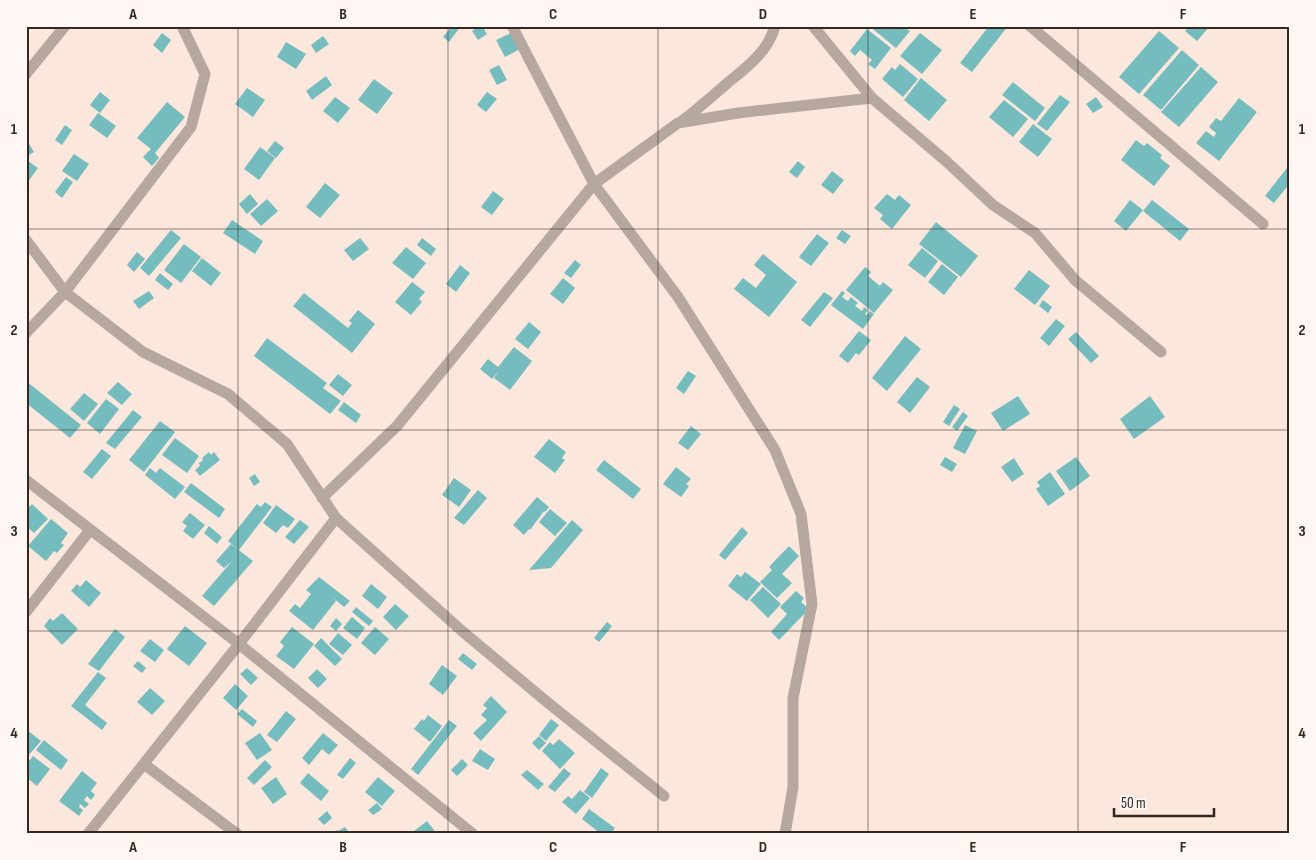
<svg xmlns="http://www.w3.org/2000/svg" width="1316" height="860" font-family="'Sofia Sans Condensed',sans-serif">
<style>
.building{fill:#75bcbf}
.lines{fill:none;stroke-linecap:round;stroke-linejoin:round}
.minor{stroke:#b6a79f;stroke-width:11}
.grid{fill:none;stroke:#352821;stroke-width:1;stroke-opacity:0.55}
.neatline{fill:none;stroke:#352821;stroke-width:2}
.grid-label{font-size:16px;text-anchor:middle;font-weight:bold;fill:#352821}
</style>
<rect width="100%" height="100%" fill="#fce7dc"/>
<path class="building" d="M452 26H461L449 42 443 37Z
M479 26H482L487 34 478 40 472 31Z
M869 26H910L907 29 910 31 896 48Z
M989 26H1008L972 72 960 63Z
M1190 26H1210L1197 41 1185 31Z
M867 29 891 48 875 69 868 64 872 60 860 50 855 56 850 51Z
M1159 31 1179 48 1139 94 1119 77Z
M162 33 171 40 162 53 153 45Z
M511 33 520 49 505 57 496 40Z
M920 33 942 50 922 74 900 56Z
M323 36 329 44 316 53 311 45Z
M286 42 306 54 296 69 277 57Z
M1182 50 1199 65 1161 110 1143 95Z
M900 64 918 79 903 97 882 79 892 67 895 70Z
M499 65 507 80 497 85 489 70Z
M1201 67 1218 82 1179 127 1161 112Z
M326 76 332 85 312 100 306 91Z
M921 78 947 100 929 121 904 100Z
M374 79 393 93 377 114 358 100Z
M1013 82 1045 108 1035 121 1002 95Z
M247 88 265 100 253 117 235 104Z
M100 92 110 100 100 113 90 105Z
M487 92 497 99 486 112 477 105Z
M1060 95 1070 102 1047 131 1037 124Z
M335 97 350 108 338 123 323 111Z
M1096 97 1103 107 1093 113 1086 104Z
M1239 98 1257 112 1219 161 1196 143 1206 131 1214 137 1216 133 1209 127 1216 118 1221 121Z
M1004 100 1028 119 1013 137 989 117Z
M167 102 185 117 155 153 159 158 152 166 143 157 151 149 137 138Z
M98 113 116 126 107 138 89 125Z
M1033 124 1052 139 1038 157 1019 142Z
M65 125 72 130 62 145 55 140Z
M1136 140 1144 146 1147 143 1162 155 1160 158 1170 166 1154 186 1121 160Z
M275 141 284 148 276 158 267 151Z
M28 142 34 152 26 157V143Z
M260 147 275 158 259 180 244 169Z
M74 154 89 164 77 181 62 171Z
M28 161 38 168 27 183 26 163Z
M798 161 805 167 797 178 789 172Z
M1290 164V183L1274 203 1265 196Z
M832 171 844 180 833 194 821 185Z
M66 177 73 182 62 198 55 192Z
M325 183 340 195 320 218 306 207Z
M493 191 504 199 492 215 481 207Z
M250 194 258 204 247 214 239 204Z
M887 194 895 200 890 206 899 195 911 205 892 229 880 219 883 215 874 208Z
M267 199 278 211 261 226 250 214Z
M1130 200 1143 210 1126 231 1114 221Z
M1152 200 1189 229 1180 241 1143 211Z
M232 220 263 241 255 254 223 233Z
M936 222 978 256 961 277 919 244Z
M171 230 181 238 149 276 140 268Z
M842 230 851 236 845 244 836 238Z
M817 234 829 243 811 266 799 257Z
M360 238 369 249 353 261 344 250Z
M422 238 436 249 431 256 417 245Z
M184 244 201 257 181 283 164 270Z
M406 247 426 263 413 279 392 263Z
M922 248 938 261 925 278 908 265Z
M137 252 145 259 134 272 127 265Z
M763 254 797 282 769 317 734 289 743 278 756 288 766 275 754 265Z
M202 258 221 273 211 286 192 271Z
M575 260 581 265 571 278 564 273Z
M942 264 958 277 944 295 928 282Z
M460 265 470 273 456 292 446 284Z
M865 267 871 272 868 276 880 286 883 282 893 290 874 313 846 290Z
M1029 270 1050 286 1035 305 1014 289Z
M160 273 173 284 168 290 155 280Z
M563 278 575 288 563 304 550 294Z
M412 282 425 292 419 299 422 302 411 315 395 302Z
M149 291 154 298 139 309 133 301Z
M842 291 845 293 842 297 848 301 851 297 858 303 855 306 862 311 864 307 868 310 865 314 867 315 870 311 874 314 863 329 831 305Z
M824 292 833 298 810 327 801 320Z
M304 293 348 328 352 323 349 321 358 310 375 324 352 353 293 306Z
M1043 300 1052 307 1048 313 1039 306Z
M1056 319 1065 326 1049 346 1040 338Z
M529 322 541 332 528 349 515 339Z
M859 331 871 340 859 355 856 353 848 363 839 356Z
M1076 332 1099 356 1091 363 1068 339Z
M905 336 921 349 887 391 872 378Z
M267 338 327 383 323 388 341 401 330 414 254 356Z
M514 347 532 361 510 390 494 378 499 371 492 379 480 369 488 359 498 367Z
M688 371 696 376 684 394 676 388Z
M338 374 352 385 343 396 329 385Z
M917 377 930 387 910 413 897 402Z
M26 381 81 425 70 438 26 403Z
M118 382 132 394 122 405 107 393Z
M84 393 98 404 84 421 70 409Z
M1018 396 1030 414 1003 431 991 413Z
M1150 396 1165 417 1134 439 1120 419Z
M106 399 119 409 100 434 87 423Z
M344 402 361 415 356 423 338 410Z
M954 405 960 409 949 426 943 422Z
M133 410 142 417 115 449 106 443Z
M963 412 968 416 957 431 952 427Z
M160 421 175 432 144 472 129 460Z
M965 425 977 431 965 454 953 448Z
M691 426 701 434 688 450 678 443Z
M175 438 199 456 187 473 162 455Z
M549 439 566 452 562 458 565 460 555 473 534 457Z
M102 449 111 456 92 479 83 472Z
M209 452 211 455 214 452 220 460 200 476 195 470 200 466 199 463 203 460 202 458Z
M945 457 957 464 952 472 940 465Z
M1076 457 1090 476 1070 491 1056 471Z
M1014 458 1024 474 1012 482 1001 467Z
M604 460 641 489 633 499 596 470Z
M676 467 691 479 686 484 689 486 681 497 663 484Z
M150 468 156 473 160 468 185 487 175 499 145 475Z
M1050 472 1065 494 1048 506 1036 489 1040 486 1037 482Z
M255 474 260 482 254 486 249 478Z
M454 478 471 490 459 507 442 495Z
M191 483 225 509 219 518 184 492Z
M478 490 487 498 464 525 454 518Z
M537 497 549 507 545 512 544 511 530 530 529 529 524 535 513 525Z
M265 502 272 507 239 550 228 541 257 504 261 507Z
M32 504 48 519 34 533 26 526V510Z
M276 505 295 519 288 528 283 525 276 533 263 523Z
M550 509 567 523 555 536 539 522Z
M190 513 205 525 193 539 183 531 187 526 182 522Z
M51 519 68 533 61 543 64 545 57 553 54 551 46 561 28 546Z
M300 520 309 527 294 544 285 537Z
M572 520 583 530 551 568 529 570Z
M209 526 222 537 217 544 204 533Z
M742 527 748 533 725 560 719 555Z
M231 544 253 561 214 606 202 596 232 561 224 568 216 561Z
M789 546 799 556 782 574 792 583 777 598 760 582 772 570 769 567Z
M745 572 761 584 747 601 728 586 737 574 741 577Z
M319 577 350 601 344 607 332 597 336 601 313 630 289 611 295 604 300 608 311 594 306 590Z
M86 580 101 593 89 607 71 591 77 584 80 587Z
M371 584 387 597 378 609 362 596Z
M763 587 781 604 768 618 750 600Z
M796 591 804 598 801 602 809 609 779 640 771 632 787 614 780 607Z
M395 604 409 616 396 630 383 617Z
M356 607 373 621 369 626 352 612Z
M62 613 78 629 62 645 44 626 50 618 53 621Z
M352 617 365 628 357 639 343 628Z
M336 618 342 624 336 631 330 626Z
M607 622 612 626 599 642 594 638Z
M185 626 207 643 189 666 167 649Z
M292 627 314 644 294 669 276 656 284 646 280 642Z
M375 627 389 639 375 655 361 643Z
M115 629 125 637 99 671 88 664Z
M338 633 352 645 343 655 329 644Z
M321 638 342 659 335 666 314 646Z
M150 639 164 650 155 662 140 651Z
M463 653 477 664 472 670 458 659Z
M138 661 146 668 142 673 133 666Z
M442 665 457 676 443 695 429 684Z
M247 668 258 678 251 685 240 674Z
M317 669 327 679 318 688 308 678Z
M98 672 106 678 85 705 107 723 102 730 71 706Z
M235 684 248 696 236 710 223 698Z
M150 688 165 701 152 715 137 702Z
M491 696 507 712 481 741 473 733 487 720 481 715 487 708 483 705Z
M242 709 257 721 253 727 237 714Z
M286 711 296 719 277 742 267 735Z
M428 715 442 726 430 742 414 729 422 719 424 721Z
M551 719 559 725 546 741 539 735Z
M449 720 457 726 418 775 411 769Z
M26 729 41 741 27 757H26Z
M260 733 272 750 257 760 245 743Z
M323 733 338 745 329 755 322 749 309 765 302 758Z
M539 736 546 743 539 750 532 743Z
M559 739 575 753 560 769 542 751 550 742 553 745Z
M44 740 68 760 61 770 36 750Z
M480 749 495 759 488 770 472 761Z
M33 756 50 769 37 786 26 777V765Z
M350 758 356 763 343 779 337 775Z
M462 759 468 765 457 776 451 770Z
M265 760 272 767 254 785 247 778Z
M564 768 571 774 555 792 548 787Z
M601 768 609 774 592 798 584 792Z
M527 770 544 784 538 790 521 775Z
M82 771 97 783 91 791 95 795 91 800 87 796 84 800 89 804 85 808 80 804 79 807 83 810 79 816 59 801Z
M308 773 329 791 321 801 300 783Z
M276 777 287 794 273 804 261 788Z
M378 777 395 791 382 806 365 792Z
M580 790 590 798 576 814 562 802 568 796 572 799Z
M377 803 382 809 373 815 368 810Z
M589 809 615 828 611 834H601L582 819Z
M327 811 332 818 324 825 318 819Z
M427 821 437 834H416L414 831Z
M345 827 350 834H332L337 830 338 831Z"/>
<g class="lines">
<path class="minor" d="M512 26 594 184 678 297 775 450 801 514 812 604 793 698V787L785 834
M813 26 872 98 947 162 993 205 1035 233 1075 280 1161 352
M1030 26 1263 224
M26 74 65 26
M682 121C697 110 710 98 724 86 744 69 768 53 775 26
M26 240 65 292 143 352 228 394 287 444 336 518 462 631 547 702 664 796
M26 333 65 292 191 127 205 74 182 26
M26 480 239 644 473 834
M322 498 397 426 594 184 678 123 738 113 872 98
M26 612 90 530
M144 764 237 834
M88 834 239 644 336 518"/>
</g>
<path class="grid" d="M238 26V834M448 26V834M658 26V834M868 26V834M1078 26V834M26 229H1290M26 430H1290M26 631H1290"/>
<rect width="1316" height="860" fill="none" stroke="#fff7f4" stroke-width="55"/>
<path d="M1114 808v8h100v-8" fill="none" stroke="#352821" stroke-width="2.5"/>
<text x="1121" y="808" font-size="15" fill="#352821" stroke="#fff7f4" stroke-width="4" paint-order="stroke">50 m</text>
<rect x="28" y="28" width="1260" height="804" class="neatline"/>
<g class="grid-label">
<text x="133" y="19">A</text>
<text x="343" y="19">B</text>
<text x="553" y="19">C</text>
<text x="763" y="19">D</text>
<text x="973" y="19">E</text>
<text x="1183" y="19">F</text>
<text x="14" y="134">1</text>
<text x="1302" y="134">1</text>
<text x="14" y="335">2</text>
<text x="1302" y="335">2</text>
<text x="14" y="536">3</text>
<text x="1302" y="536">3</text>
<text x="14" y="738">4</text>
<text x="1302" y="738">4</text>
<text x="133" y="852">A</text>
<text x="343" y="852">B</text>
<text x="553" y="852">C</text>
<text x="763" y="852">D</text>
<text x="973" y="852">E</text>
<text x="1183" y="852">F</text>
</g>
</svg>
